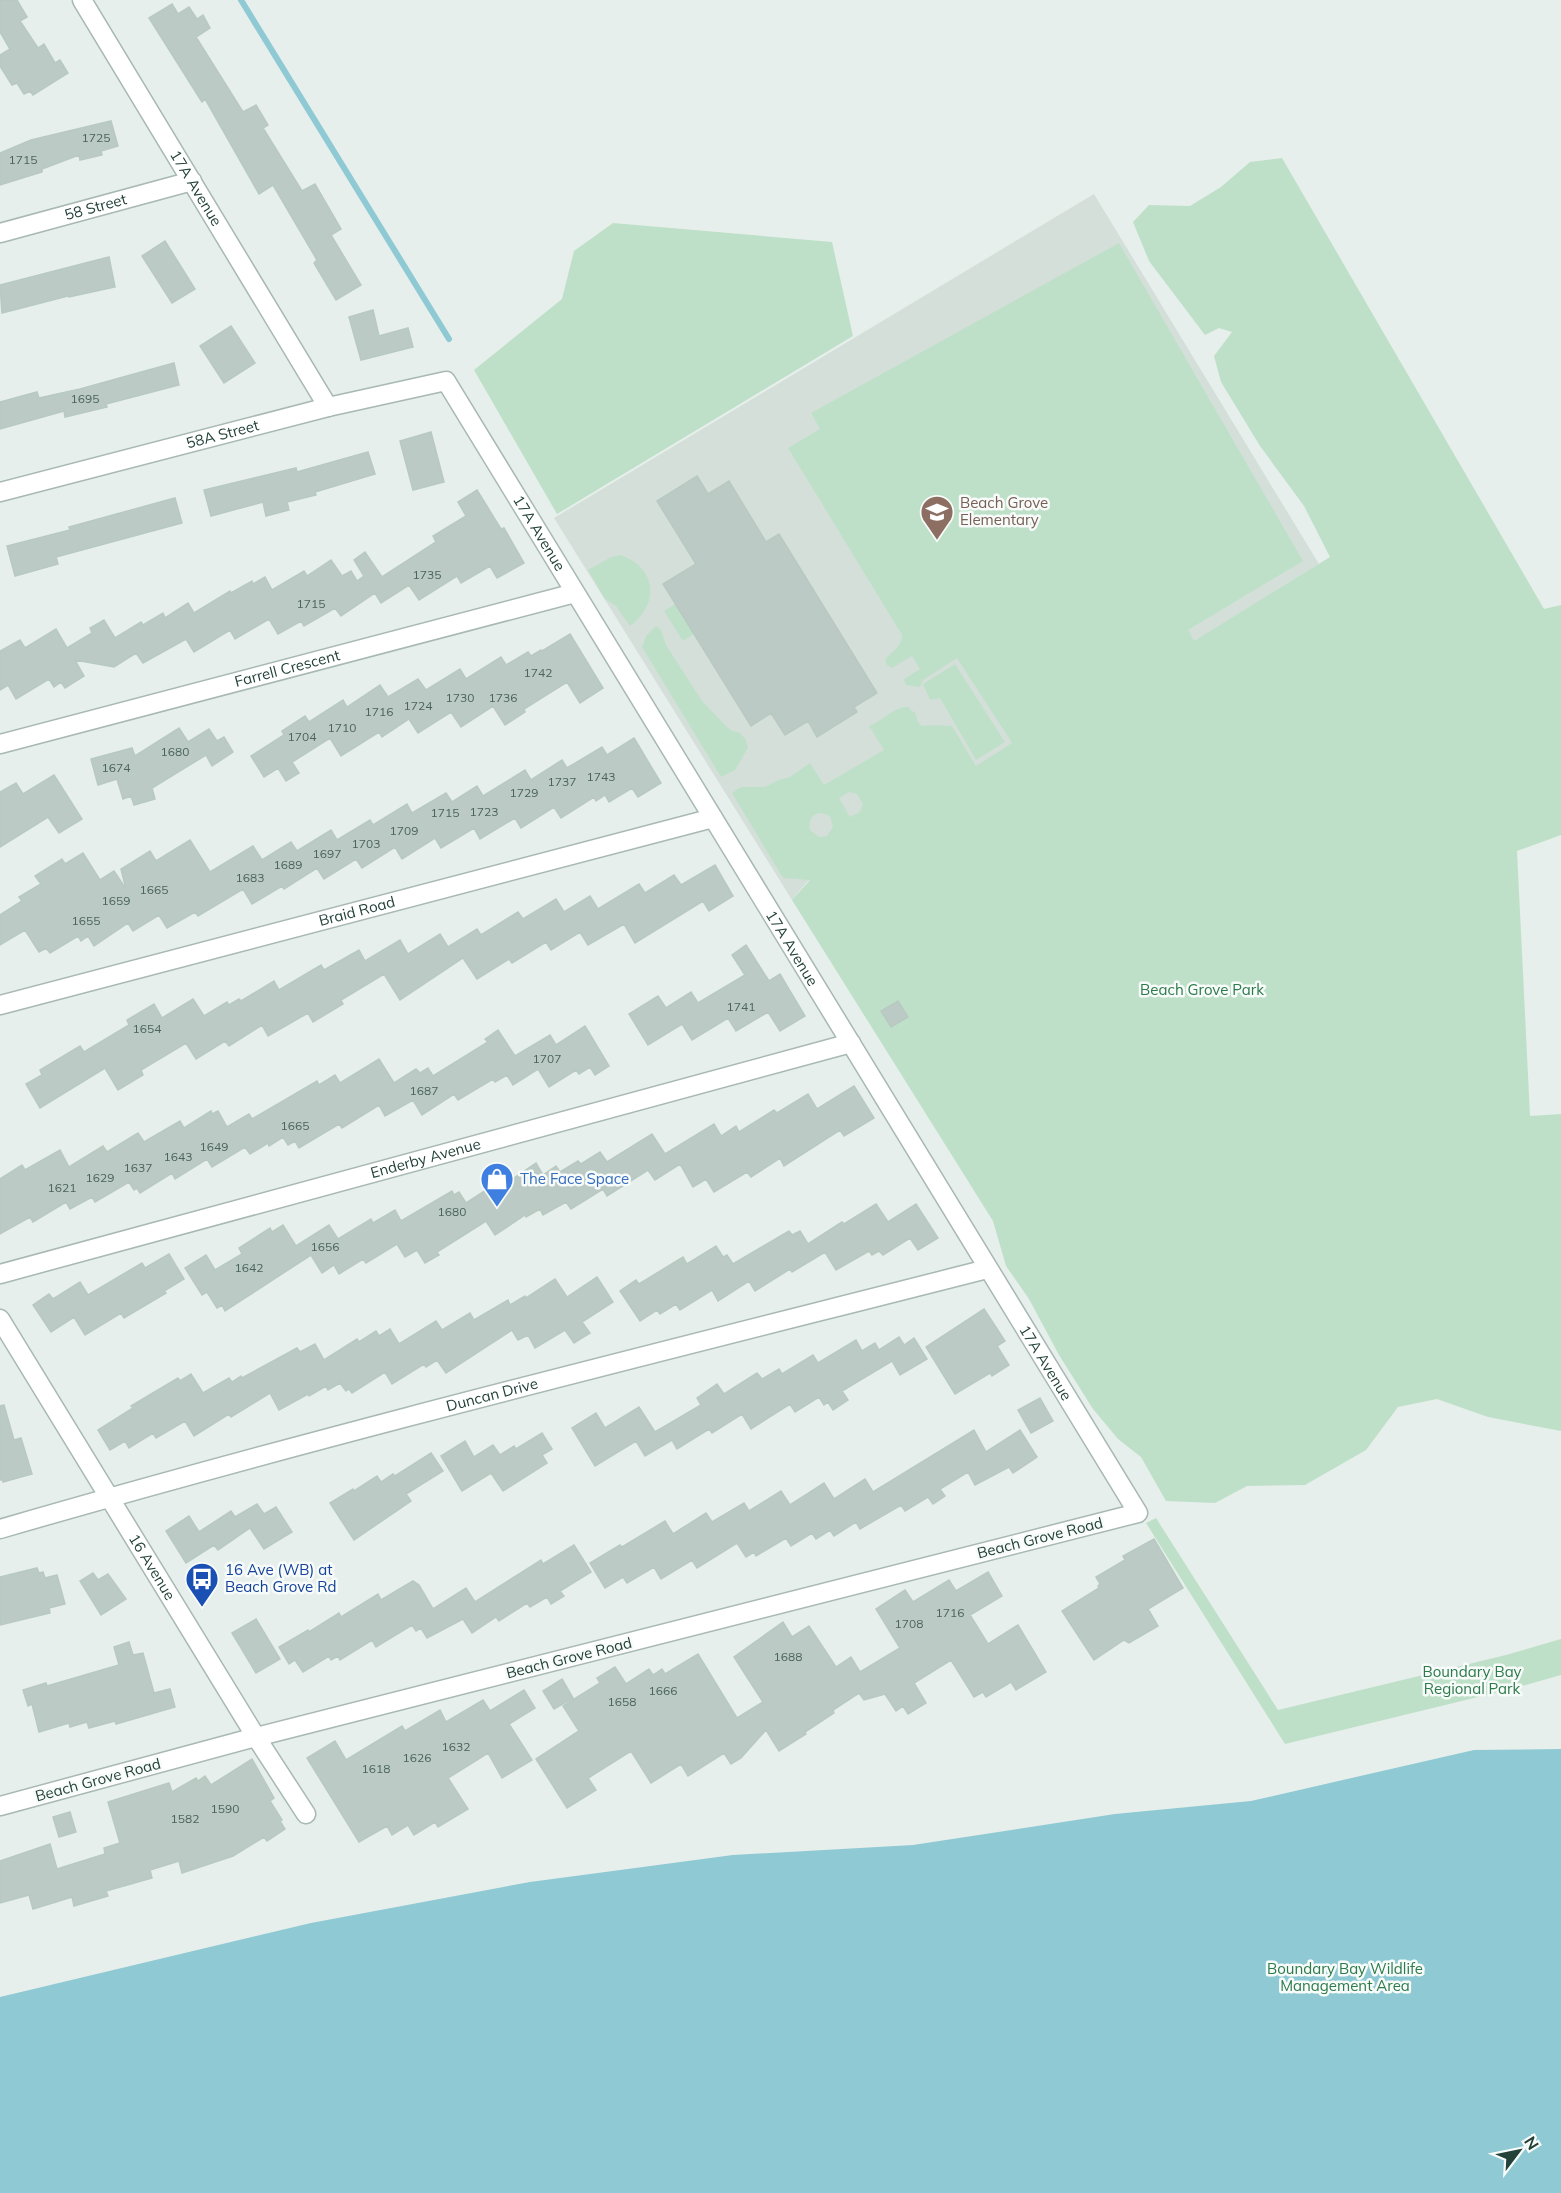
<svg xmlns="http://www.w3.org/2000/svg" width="1561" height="2193" font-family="Mulish,sans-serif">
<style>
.built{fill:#d4dfda}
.green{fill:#bfe0c8;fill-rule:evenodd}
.water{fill:#8ec9d4}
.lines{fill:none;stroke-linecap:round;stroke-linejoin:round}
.stream{stroke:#8ec9d4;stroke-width:6}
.building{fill:#bbcac4;stroke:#b8c9c2;stroke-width:1.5}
.minor-casing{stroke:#a8b8b2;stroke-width:21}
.tertiary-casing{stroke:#a8b8b2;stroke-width:21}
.minor{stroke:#fff;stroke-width:18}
.tertiary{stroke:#fff;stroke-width:18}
.labels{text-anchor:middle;stroke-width:5;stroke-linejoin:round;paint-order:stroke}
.number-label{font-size:12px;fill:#4a645c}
.street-label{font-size:15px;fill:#24423a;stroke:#f7fbf9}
.education-label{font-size:15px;fill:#785e54;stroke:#f7fbf9;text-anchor:start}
.park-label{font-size:15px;fill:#2d7a4b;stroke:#f7fbf9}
.shop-label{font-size:15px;fill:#366cbe;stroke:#f7fbf9;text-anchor:start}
.transit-label{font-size:15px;fill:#164399;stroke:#f7fbf9;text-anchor:start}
</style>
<rect width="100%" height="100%" fill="#e6efeb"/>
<path class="built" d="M1094 194 1319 564 807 882 792 900 554 518Z"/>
<path class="green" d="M1282 158 1544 609 1561 605V835L1517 851 1530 1116 1561 1114V1431L1488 1417 1437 1399 1398 1407 1366 1450 1305 1485 1247 1486 1215 1503 1166 1501 1141 1457 1118 1439 1093 1409 1059 1355 1029 1299 1006 1266 993 1221 792 900 810 880 783 878 732 793 741 787H765L778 780 790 777 810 763 824 785 884 750 869 726C883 721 894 706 909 707L911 711 915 712 918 722 922 726 934 725 952 726 976 766 1012 743 957 658 923 680 920 687 906 685 904 679 920 669 912 656 892 668 887 665 885 661C890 651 902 649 902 635L788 448 820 429 811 413 1119 243 1303 561 1188 630 1194 641 1330 557 1304 506 1260 446 1221 382 1214 356 1232 332 1219 328 1205 335 1149 261 1133 222 1149 205 1190 206 1221 187 1250 162ZM849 792 857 794 863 804 860 812 850 817 839 798ZM822 813 830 816 833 827 827 836 819 837 810 830C808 820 812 813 822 813Z
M613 223 832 242 853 336 557 514 474 370 562 299 574 251Z
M620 555C657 567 660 604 630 626L616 606 605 599 588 570 611 557Z
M675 604 694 634 683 641 664 611Z
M656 626 661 630 666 645 702 701 730 730 740 733 746 740 748 748 735 770 721 777 642 647 646 636Z
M955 664 1005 742 976 760 940 698 930 700 923 684Z
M1156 1518 1278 1710 1506 1655 1561 1639V1675L1515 1688 1285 1744 1146 1523Z"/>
<path class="water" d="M1561 1749V2193H0V1997L311 1923 530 1882 733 1855 913 1845 1115 1814 1251 1801 1474 1750Z"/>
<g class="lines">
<path class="stream" d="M241 0 449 339"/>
</g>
<path class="building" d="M0 0H17L27 17 20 21 38 48 44 44 55 63 60 60 68 73 33 95 30 91 24 94 17 83 12 85 0 66V55L10 49 0 32Z
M172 4 178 14 189 7 197 19 203 15 210 28 196 37 243 112 256 105 268 125 263 128 302 191 315 184 341 229 331 235 361 285 336 300 314 263 317 260 273 185 259 194 205 99 202 102 149 18Z
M111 121 118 146 101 151 102 155 80 160 79 155 42 169V172L0 185V153L31 140Z
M165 241 195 289 172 303 142 256Z
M109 257 115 287 69 297 68 296 2 313 0 285Z
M373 310 379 336 408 328 413 347 361 360 349 317Z
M231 326 255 363 224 383 200 346Z
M174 363 179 385 106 404 107 407 65 417 64 411 0 429V402L37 392 39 398 80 389Z
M431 432 444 482 413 490 400 441Z
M368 452 375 474 315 492 316 495 287 502 289 510 266 516 263 502 211 516 204 490 296 468 297 472Z
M697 476 708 494 729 481 766 542 779 534 877 693 854 707 857 712 817 737 808 721 785 735 771 713 751 726 663 584 696 564 657 501Z
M477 490 501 529 504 528 524 563 497 578 490 566 461 583 457 576 419 600 409 585 381 603 375 593 341 616 335 608 304 626 301 621 278 634 269 619 235 639 230 630 194 652 186 639 143 663 136 653 114 667 75 660 84 676 65 688 61 682 54 687 49 679 16 699 8 685 0 690V651L20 640 25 648 56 629 67 648 92 633 90 628 104 620 115 638 141 622 143 625 163 613 165 618 188 603 194 613 230 591 231 593 252 581 253 584 265 577 272 590 304 571 307 576 331 560 342 576 351 571 357 581 364 576 354 560 365 552 382 577 436 542 433 536 466 516 458 502Z
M175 498 182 523 56 557 58 564 15 576 7 546 70 530 69 527Z
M570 634 603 688 580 703 567 682 524 709 525 712 505 725 493 706 461 727 451 712 418 733 409 719 382 737 379 732 341 756 330 738 292 762 299 773 286 781 278 768 264 777 251 756 284 735 282 731 305 716 309 722 343 700 347 707 380 685 388 697 418 679 426 690 460 669 466 679 501 657 506 665 528 652 531 656 541 650 542 651Z
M179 728 188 742 209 729 217 741 224 737 233 752 212 766 206 755 152 788 155 799 134 805 131 796 123 799 117 779 98 785 91 759 132 748 135 756Z
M634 738 661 783 638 797 632 788 609 802 605 795 596 801 594 797 561 818 554 807 521 828 515 818 480 839 474 828 441 848 435 838 402 859 395 847 362 868 356 859 324 879 317 868 284 889 282 886 252 904 243 889 198 916 195 912 167 928 159 915 133 931 128 923 94 946 88 936 81 941 78 936 50 953 46 948 39 952 25 930 0 945V915L22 901 19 897 41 884 35 876 62 859 65 864 83 853 100 880 114 871 126 889 121 869 150 851 156 861 190 840 210 872 253 846 262 860 291 842 297 851 331 830 337 840 370 820 373 825 407 804 412 813 446 793 452 802 477 786 483 796 525 770 531 780 562 760 567 768 602 747 607 755Z
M54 775 82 819 59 833 48 817 0 847V792L16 783 23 794Z
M715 865 733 896 709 911 703 901 635 943 624 924 588 945 580 932 551 950 546 942 512 963 509 959 477 979 463 958 400 1000 384 974 341 1000 343 1004 313 1022 308 1013 268 1036 262 1025 229 1046 225 1041 196 1059 186 1043 141 1070 143 1075 118 1090 105 1068 40 1108 26 1084 42 1075 40 1070 80 1046 84 1052 129 1025 127 1020 154 1004 162 1018 193 999 204 1016 227 1002 229 1005 239 999 241 1001 274 981 279 990 321 965 324 970 359 950 365 961 400 940 408 954 440 934 448 947 477 929 481 935 518 912 523 919 556 899 564 912 590 896 598 909 639 884 645 893 674 875 681 885Z
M746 945 769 981 780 974 805 1016 780 1031 768 1012 736 1031 728 1018 692 1040 682 1024 648 1045 629 1014 658 996 666 1008 691 992 698 1003 745 975 732 955Z
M898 1001 908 1017 891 1027 881 1011Z
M585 1026 609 1066 595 1075 590 1067 579 1074 576 1070 549 1087 538 1069 513 1085 507 1075 495 1082 493 1079 458 1100 454 1094 422 1115 413 1100 385 1116 379 1105 342 1128 339 1124 299 1148 295 1141 288 1145 283 1137 269 1146 268 1143 250 1154 245 1147 212 1167 207 1159 175 1179 172 1173 140 1193 137 1188 134 1190 129 1182 95 1202 92 1197 70 1209 66 1202 33 1222 30 1217 0 1234V1179L22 1165 25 1170 60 1150 69 1167 103 1146 107 1152 138 1133 144 1142 180 1121 184 1128 211 1111 212 1114 218 1111 227 1127 249 1114 252 1119 317 1081 319 1085 335 1075 340 1083 379 1059 394 1083 416 1069 420 1073 428 1068 433 1076 488 1042 485 1039 498 1030 515 1056 550 1035 556 1045Z
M854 1086 874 1118 844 1136 840 1130 784 1166 780 1158 751 1177 747 1172 714 1192 706 1179 693 1187 680 1164 655 1180 648 1170 607 1196 603 1189 571 1209 566 1202 543 1215 540 1209 526 1217 525 1215 495 1235 486 1221 437 1252 439 1255 425 1263 417 1250 405 1257 397 1244 366 1263 363 1259 339 1274 334 1265 322 1273 311 1255 225 1311 222 1305 217 1308 207 1292 202 1295 185 1268 206 1255 215 1270 242 1254 239 1248 270 1228 272 1232 283 1225 296 1246 329 1225 338 1239 371 1219 373 1223 395 1210 401 1221 452 1191 454 1195 459 1192 466 1203 486 1190 489 1195 536 1163 543 1175 556 1166 560 1172 578 1161 581 1164 600 1152 607 1162 652 1134 665 1154 714 1124 721 1136 736 1126 739 1132 774 1110 777 1113 808 1094 817 1109Z
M876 1204 888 1222 916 1204 938 1238 918 1250 910 1238 883 1255 879 1251 872 1255 869 1251 836 1270 825 1252 792 1272 790 1269 755 1291 749 1281 718 1301 712 1290 680 1310 676 1304 660 1314 657 1310 640 1321 620 1291 636 1280 639 1284 683 1257 687 1264 716 1246 723 1257 727 1255 733 1264 789 1231 792 1235 800 1231 808 1244 842 1222 844 1224Z
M169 1254 184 1279 164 1291 166 1293 124 1318 121 1313 85 1335 74 1317 51 1332 33 1305 49 1294 53 1299 80 1282 88 1295 142 1263 145 1268Z
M597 1277 613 1302 582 1322 590 1333 574 1343 565 1330 535 1348 528 1335 518 1340 512 1330 446 1373 437 1360 426 1367 424 1364 392 1384 385 1372 352 1393 349 1389 346 1391 340 1383 328 1390 326 1386 309 1396 308 1394 279 1410 270 1393 231 1417 229 1414 194 1436 185 1421 156 1438 153 1433 129 1448 125 1441 110 1450 98 1430 133 1408 131 1406 178 1378 180 1381 191 1374 203 1393 229 1378 232 1382 241 1376 242 1378 297 1348 300 1352 315 1344 324 1360 357 1339 359 1342 376 1331 379 1336 390 1329 399 1344 436 1321 442 1330 470 1313 474 1320 508 1300 510 1305 525 1296 526 1298 555 1279 567 1297Z
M984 1309 1005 1341 997 1346 1009 1365 992 1376 990 1373 955 1394 926 1347Z
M899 1337 904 1345 914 1338 927 1359 900 1375 892 1361 842 1391 848 1400 833 1410 828 1402 824 1405 819 1397 795 1412 790 1404 751 1429 742 1414 712 1433 709 1429 677 1449 672 1440 645 1456 636 1441 595 1466 572 1428 596 1413 605 1428 639 1407 655 1432 701 1405 697 1398 717 1384 724 1394 757 1373 762 1379 779 1369 782 1374 813 1355 818 1363 856 1340 862 1351 875 1343 879 1350Z
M1040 1398 1053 1421 1031 1433 1018 1410Z
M4 1405 14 1440 21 1438 32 1474 3 1482V1480H0V1406Z
M974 1430 986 1452 1020 1430 1037 1457 1013 1473 1009 1467 975 1485 968 1472 940 1489 945 1496 933 1504 928 1497 905 1511 901 1505 860 1529 856 1522 834 1536 830 1530 816 1539 812 1533 791 1546 786 1538 756 1556 754 1552 746 1557 737 1543 697 1568 692 1560 661 1579 654 1567 627 1583 623 1577 605 1588 590 1563 620 1545 622 1547 665 1521 673 1534 706 1513 712 1522 744 1503 749 1511 781 1491 790 1505 824 1483 834 1499 865 1479 873 1492Z
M542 1433 552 1449 542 1455 547 1463 503 1491 491 1473 462 1491 441 1456 465 1441 474 1457 493 1445 500 1455 514 1446 516 1449Z
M431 1453 443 1471 406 1494 411 1501 354 1540 330 1503 353 1489 354 1491 377 1476 381 1482 393 1474 395 1476Z
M257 1504 264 1514 276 1507 292 1532 264 1549 250 1528 218 1550 214 1545 186 1563 166 1531 189 1516 199 1532 231 1511 235 1517Z
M1154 1539 1183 1588 1148 1609 1158 1626 1129 1643 1124 1640 1094 1660 1062 1611 1099 1588 1098 1586 1100 1584 1096 1577 1125 1560 1123 1556Z
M574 1545 591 1572 560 1591 564 1596 551 1604 547 1597 530 1607 527 1603 499 1621 496 1617 472 1633 463 1619 427 1638 421 1628 416 1631 412 1625 376 1647 372 1640 340 1660 338 1656 331 1660 329 1656 303 1672 295 1660 289 1664 279 1647 308 1630 309 1632 339 1613 341 1617 378 1594 381 1600 413 1581 419 1585 433 1609 466 1588 475 1602 541 1560 543 1564Z
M37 1568 39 1573 43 1572 45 1578 57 1575 65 1604 49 1608 50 1613 0 1625V1577Z
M988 1572 1002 1596 970 1615 988 1644 1018 1625 1046 1672 1016 1690 1011 1682 986 1697 983 1692 974 1697 951 1660 914 1683 926 1703 908 1714 903 1706 896 1711 885 1694 864 1700 859 1693 833 1710 834 1713 805 1732 806 1734 779 1751 766 1730 741 1758 731 1764 724 1753 688 1776 681 1764 651 1783 631 1751 588 1778 596 1790 567 1808 536 1759 579 1731 563 1706 600 1683 597 1678 615 1667 626 1684 649 1669 653 1675 662 1669 665 1674 698 1654 737 1718 763 1702 734 1657 783 1622 792 1637 809 1626 836 1667 851 1657 860 1672 900 1648 876 1609 905 1590 913 1602 949 1580 956 1591Z
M93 1573 98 1580 108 1574 126 1599 101 1615 80 1581Z
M256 1619 280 1659 256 1673 232 1633Z
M129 1642 133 1655 143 1653 154 1693 170 1689 175 1707 116 1724 115 1721 89 1728 87 1722 70 1727 69 1723 39 1732 32 1704 28 1706 23 1690 46 1683 47 1686 119 1665 114 1647Z
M562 1679 573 1698 554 1709 543 1691Z
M524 1690 535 1708 509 1724 532 1760 502 1778 488 1753 448 1778 468 1809 438 1827 435 1822 414 1835 408 1825 392 1835 387 1826 359 1842 307 1758 335 1741 346 1760 402 1726 405 1731 440 1710 446 1722 483 1700 490 1711Z
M252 1759 274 1798 270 1801 282 1820 280 1821 285 1829 267 1841 264 1837 233 1856 182 1873 179 1861 150 1870 152 1878 106 1891 108 1896 74 1906 72 1897 33 1909 29 1895 0 1903V1861L50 1844 57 1869 105 1854 104 1848 120 1843 108 1802 169 1783 172 1792 196 1778 198 1781 205 1776 211 1785Z
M70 1812 76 1832 59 1837 53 1817Z"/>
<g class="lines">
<g class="minor-casing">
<g id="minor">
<path id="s1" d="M82 0 328 407"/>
<path id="s2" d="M0 233 192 181"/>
<path id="s3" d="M0 492 328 407 446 381C677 758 905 1137 1138 1513L256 1737 306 1814"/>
<path id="s4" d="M0 744 575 593"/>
<path id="s5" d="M0 1005 713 818"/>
<path id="s6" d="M0 1274 851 1043"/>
<path id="s7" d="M0 1529C327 1434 657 1353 987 1269"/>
</g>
</g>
<g class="tertiary-casing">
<g id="tertiary">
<path id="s8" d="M0 1319 256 1737 0 1806"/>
</g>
</g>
<use href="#minor" class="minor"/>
<use href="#tertiary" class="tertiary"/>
</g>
<defs>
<g id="school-pin" transform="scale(1.725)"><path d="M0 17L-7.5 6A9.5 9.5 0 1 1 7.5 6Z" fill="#8d6e63" stroke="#f7fbf9"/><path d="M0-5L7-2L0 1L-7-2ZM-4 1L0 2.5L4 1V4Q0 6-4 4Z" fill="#fff"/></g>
<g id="shop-pin" transform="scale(1.725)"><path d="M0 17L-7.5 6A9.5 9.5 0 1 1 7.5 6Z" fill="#3f7fe0" stroke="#f7fbf9"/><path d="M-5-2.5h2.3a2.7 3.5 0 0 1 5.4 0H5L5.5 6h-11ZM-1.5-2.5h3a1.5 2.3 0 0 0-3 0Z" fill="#fff"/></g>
<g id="bus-pin" transform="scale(1.725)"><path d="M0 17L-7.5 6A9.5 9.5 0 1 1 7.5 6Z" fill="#1a4fb4" stroke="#f7fbf9"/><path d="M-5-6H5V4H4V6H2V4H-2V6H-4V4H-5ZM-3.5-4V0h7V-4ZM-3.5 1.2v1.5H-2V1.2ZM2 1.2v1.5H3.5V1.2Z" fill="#fff"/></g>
</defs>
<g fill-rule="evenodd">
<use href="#school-pin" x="937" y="512"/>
<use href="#shop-pin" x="497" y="1179"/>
<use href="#bus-pin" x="202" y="1579"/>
</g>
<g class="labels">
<g class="number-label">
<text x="96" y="142">1725</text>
<text x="23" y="164">1715</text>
<text x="85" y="403">1695</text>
<text x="427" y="579">1735</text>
<text x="311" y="608">1715</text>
<text x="538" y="677">1742</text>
<text x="460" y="702">1730</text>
<text x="503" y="702">1736</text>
<text x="418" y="710">1724</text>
<text x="379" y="716">1716</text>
<text x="342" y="732">1710</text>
<text x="302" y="741">1704</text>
<text x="175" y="756">1680</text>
<text x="116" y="772">1674</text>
<text x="601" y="781">1743</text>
<text x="562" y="786">1737</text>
<text x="524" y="797">1729</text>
<text x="484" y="816">1723</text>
<text x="445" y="817">1715</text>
<text x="404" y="835">1709</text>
<text x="366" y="848">1703</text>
<text x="327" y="858">1697</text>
<text x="288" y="869">1689</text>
<text x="250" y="882">1683</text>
<text x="154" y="894">1665</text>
<text x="116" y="905">1659</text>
<text x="86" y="925">1655</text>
<text x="741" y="1011">1741</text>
<text x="147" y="1033">1654</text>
<text x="547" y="1063">1707</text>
<text x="424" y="1095">1687</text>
<text x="295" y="1130">1665</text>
<text x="214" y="1151">1649</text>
<text x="178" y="1161">1643</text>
<text x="138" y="1172">1637</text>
<text x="100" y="1182">1629</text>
<text x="62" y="1192">1621</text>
<text x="452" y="1216">1680</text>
<text x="325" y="1251">1656</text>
<text x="249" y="1272">1642</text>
<text x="950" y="1617">1716</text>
<text x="909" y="1628">1708</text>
<text x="788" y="1661">1688</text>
<text x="663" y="1695">1666</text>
<text x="622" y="1706">1658</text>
<text x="456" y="1751">1632</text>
<text x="417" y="1762">1626</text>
<text x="376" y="1773">1618</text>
<text x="225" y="1813">1590</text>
<text x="185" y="1823">1582</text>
</g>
<g class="street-label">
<text dy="5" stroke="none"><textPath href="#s1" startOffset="220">17A Avenue</textPath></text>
<text dy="5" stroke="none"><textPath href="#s2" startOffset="99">58 Street</textPath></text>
<text dy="5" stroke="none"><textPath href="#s3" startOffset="230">58A Street</textPath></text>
<text dy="5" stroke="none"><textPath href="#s3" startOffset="638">17A Avenue</textPath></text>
<text dy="5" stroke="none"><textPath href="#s4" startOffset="297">Farrell Crescent</textPath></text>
<text dy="5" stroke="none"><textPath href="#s5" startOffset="369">Braid Road</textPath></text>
<text dy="5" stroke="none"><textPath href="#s3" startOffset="1124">17A Avenue</textPath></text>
<text dy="5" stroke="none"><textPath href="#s6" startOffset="441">Enderby Avenue</textPath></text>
<text dy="5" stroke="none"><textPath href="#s3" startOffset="1610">17A Avenue</textPath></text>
<text dy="5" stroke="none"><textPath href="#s7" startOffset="510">Duncan Drive</textPath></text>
<text transform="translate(1040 1538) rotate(-14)" y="5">Beach Grove Road</text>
<text dy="5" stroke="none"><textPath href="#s8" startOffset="291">16 Avenue</textPath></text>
<text transform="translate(569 1658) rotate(-14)" y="5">Beach Grove Road</text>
<text transform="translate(98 1780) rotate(-15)" y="5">Beach Grove Road</text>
</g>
<g class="education-label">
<text x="960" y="508">Beach Grove<tspan x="960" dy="17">Elementary</tspan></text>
</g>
<g class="park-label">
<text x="1202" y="995">Beach Grove Park</text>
<text x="1472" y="1677">Boundary Bay<tspan x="1472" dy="17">Regional Park</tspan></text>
<text x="1345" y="1974">Boundary Bay Wildlife<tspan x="1345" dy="17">Management Area</tspan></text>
</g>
<g class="shop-label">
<text x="520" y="1184">The Face Space</text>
</g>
<g class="transit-label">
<text x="225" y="1575">16 Ave (WB) at<tspan x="225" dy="17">Beach Grove Rd</tspan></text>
</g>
</g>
<g transform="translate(1519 2151) rotate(58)" stroke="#f7fbf9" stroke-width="4.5" paint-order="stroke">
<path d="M0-4.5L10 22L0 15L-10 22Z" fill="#24423a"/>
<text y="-9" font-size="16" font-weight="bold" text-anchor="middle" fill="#24423a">N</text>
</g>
</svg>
